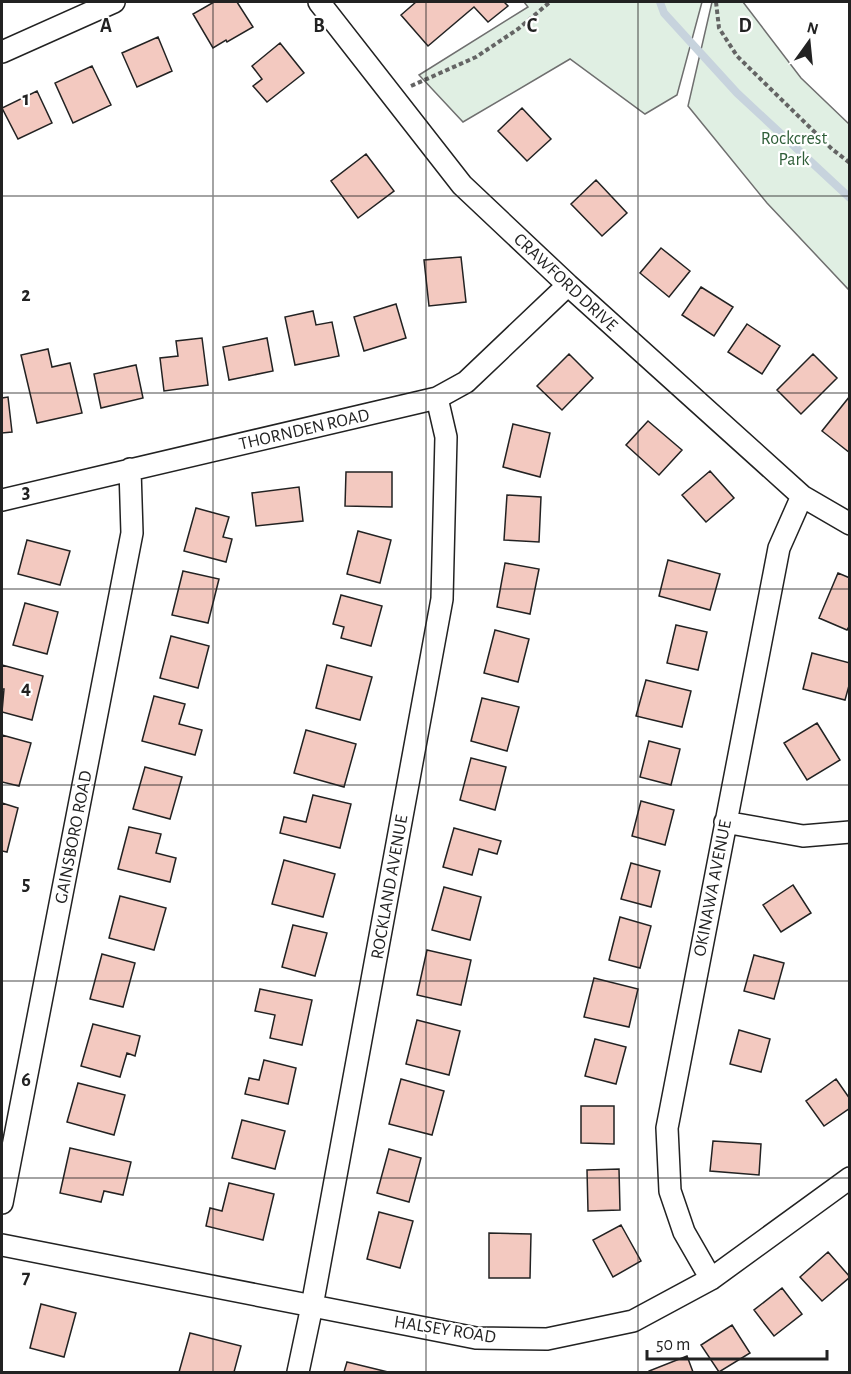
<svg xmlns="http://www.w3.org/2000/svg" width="851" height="1374" font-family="'Alegreya Sans',sans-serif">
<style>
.park{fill:#e0efe3;stroke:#6f6f6f;stroke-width:1.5}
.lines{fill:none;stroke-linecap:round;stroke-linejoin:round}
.stream{stroke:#c7d3dd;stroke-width:8}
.building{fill:#f3c9c0;stroke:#222;stroke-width:1.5}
.street-casing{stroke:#222;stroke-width:24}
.path{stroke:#646464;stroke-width:4;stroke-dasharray:4.5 3;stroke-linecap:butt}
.street{stroke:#fff;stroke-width:21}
.grid{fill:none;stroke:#222;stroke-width:1.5;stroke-opacity:0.55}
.labels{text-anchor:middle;stroke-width:4.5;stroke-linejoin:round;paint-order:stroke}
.park-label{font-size:18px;fill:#2f5e38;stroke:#fff}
.street-label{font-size:18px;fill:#222;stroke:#fff}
.grid-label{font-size:20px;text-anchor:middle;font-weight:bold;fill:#222;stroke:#fff;stroke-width:4.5;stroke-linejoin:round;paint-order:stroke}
</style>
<rect width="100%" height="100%" fill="#fff"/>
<path class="park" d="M524 2H702L677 95 645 114 570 59 463 122 419 75 528 7Z
M712 2H743L801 78 849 124V290L767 203 688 106Z"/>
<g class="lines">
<path class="stream" d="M660 2 664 13 737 93 850 198"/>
</g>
<path class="building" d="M214 2H237L253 27 227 42 226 40 213 48 193 14Z
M416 2H504L508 6 488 22 474 7 428 46 401 15Z
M158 37 172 71 137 87 122 53Z
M280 43 304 73 267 102 253 86 262 79 252 66Z
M92 66 111 105 73 123 55 83Z
M37 91 52 123 18 139 2 108Z
M522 108 551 139 527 161 498 131Z
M366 154 394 191 358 218 331 181Z
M596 180 627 213 602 236 571 204Z
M661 248 690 271 669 297 640 273Z
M461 257 466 302 429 306 424 260Z
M701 287 733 307 714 336 682 315Z
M396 304 406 338 364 351 354 317Z
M313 311 316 325 332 322 339 356 295 365 285 317Z
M747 324 780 346 762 374 728 352Z
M202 338 208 385 164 391 160 358 178 356 176 341Z
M267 338 273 371 229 380 223 347Z
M48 349 52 367 70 363 82 413 37 423 21 355Z
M569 354 593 378 562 410 537 386Z
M813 354 837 378 801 414 777 390Z
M136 365 143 398 101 408 94 374Z
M850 396V453L822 431Z
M8 397 12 432 2 433V398Z
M648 421 682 450 659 475 626 445Z
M513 424 550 433 540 477 503 467Z
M710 471 734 498 706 522 682 495Z
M346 472H392V507L345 506Z
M299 487 303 521 256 526 252 493Z
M507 495 541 497 539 542 504 540Z
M196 508 229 517 223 537 232 539 226 562 184 551Z
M358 531 391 540 380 583 347 574Z
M27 540 70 551 60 585 18 574Z
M668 560 720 574 710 610 659 596Z
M505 563 539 569 530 614 497 607Z
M183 571 219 579 208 623 172 615Z
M838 573 850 578V625L847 630 819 618Z
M341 595 382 606 371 646 341 638 344 627 333 624Z
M25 603 58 612 47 654 13 645Z
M676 625 707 632 698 670 667 663Z
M495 630 529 639 518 682 484 673Z
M171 636 209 646 198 688 160 678Z
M812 653 850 663V682L845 700 803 689Z
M2 665 43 676 32 720 2 712 4 689H2Z
M327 665 372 677 360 720 316 708Z
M646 680 691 691 682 727 636 716Z
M154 696 185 704 179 724 202 730 195 755 142 741Z
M482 698 519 707 507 751 471 741Z
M817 723 840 760 807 780 784 743Z
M306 730 356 744 344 787 294 773Z
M2 735 31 743 19 786 2 782Z
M649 741 680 749 671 785 640 777Z
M471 758 506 767 495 810 460 800Z
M145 767 182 777 170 819 133 809Z
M313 795 351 804 340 848 280 833 284 817 306 822Z
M641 801 674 810 665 845 632 836Z
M2 803 18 808 7 852 2 851Z
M129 827 161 834 156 853 176 858 170 882 118 869Z
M454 828 501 841 497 854 479 849 472 875 443 867Z
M284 860 335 874 323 917 272 904Z
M631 863 660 871 651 907 621 899Z
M793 885 811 913 781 932 763 905Z
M444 887 481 897 470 940 432 930Z
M120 896 166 908 154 950 109 938Z
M620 917 651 926 640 968 609 960Z
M293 925 327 933 315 976 282 967Z
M427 950 471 960 461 1005 417 995Z
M102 954 135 963 123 1007 90 999Z
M754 955 784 963 774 999 744 991Z
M594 978 638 989 629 1027 584 1017Z
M260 989 312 1000 302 1045 270 1038 275 1015 255 1011Z
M417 1020 460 1031 449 1075 406 1064Z
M93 1024 140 1036 135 1056 127 1053 120 1077 81 1066Z
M739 1030 770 1039 761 1072 730 1064Z
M595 1039 626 1047 616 1084 585 1076Z
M264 1060 296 1068 288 1104 245 1094 249 1078 259 1080Z
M401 1079 444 1091 432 1135 389 1124Z
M836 1079 850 1099V1108L824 1126 806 1101Z
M78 1083 125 1095 114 1135 67 1122Z
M581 1106H614V1144L581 1143Z
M242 1120 285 1131 275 1169 232 1158Z
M713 1141 761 1144 759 1175 710 1171Z
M70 1148 131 1162 123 1195 104 1191 101 1202 60 1193Z
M389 1149 421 1158 409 1202 377 1193Z
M619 1169 620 1210 588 1211 587 1170Z
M229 1183 274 1194 263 1240 206 1226 210 1208 222 1211Z
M379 1212 413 1221 400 1268 367 1259Z
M621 1225 641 1261 613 1277 593 1240Z
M489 1233 531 1234 530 1278H489Z
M828 1252 850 1277 822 1301 800 1277Z
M782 1288 802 1314 774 1336 754 1310Z
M41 1304 76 1313 64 1357 30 1348Z
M732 1325 750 1353 719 1372 701 1345Z
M190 1333 241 1346 234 1372H179Z
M687 1356 693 1372H649V1371Z
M347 1362 388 1372H344Z"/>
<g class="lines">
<g class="street-casing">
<path id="street" d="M319 2 462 185 568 285 802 496 850 524
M2 52 114 2
M2 500 437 398 466 382 568 285
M725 822 803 836 850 832
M2 1203 132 533 130 469
M2 1245 476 1338 547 1339 633 1321 711 1279 850 1178
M711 1279 684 1232 670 1191 667 1128 779 548 802 496
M298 1372 312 1306 442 599 446 437 437 398"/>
</g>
<path class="path" d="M716 2 719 28 737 56 832 149 850 163
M411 86 476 57 518 29 550 2"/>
<use href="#street" class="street"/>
</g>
<path class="grid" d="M213 2V1372M426 2V1372M638 2V1372M2 196H850M2 393H850M2 589H850M2 785H850M2 981H850M2 1178H850"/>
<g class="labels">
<g class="park-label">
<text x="794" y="144">Rockcrest<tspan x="794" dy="21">Park</tspan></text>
</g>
<g class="street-label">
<text transform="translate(566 282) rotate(43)" y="6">CRAWFORD DRIVE</text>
<text transform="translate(304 429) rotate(-13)" y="6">THORNDEN ROAD</text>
<text transform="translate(73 837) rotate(-79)" y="6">GAINSBORO ROAD</text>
<text transform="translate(389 887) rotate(-80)" y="6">ROCKLAND AVENUE</text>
<text transform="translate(712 888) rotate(-79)" y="6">OKINAWA AVENUE</text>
<text transform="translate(445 1329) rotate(9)" y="6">HALSEY ROAD</text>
</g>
</g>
<g class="grid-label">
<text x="106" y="32">A</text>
<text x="319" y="32">B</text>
<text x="532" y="32">C</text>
<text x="745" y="32">D</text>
<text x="26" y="105">1</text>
<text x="26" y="301">2</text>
<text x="26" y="498">3</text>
<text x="26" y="694">4</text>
<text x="26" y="890">5</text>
<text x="26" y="1086">6</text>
<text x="26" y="1283">7</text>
</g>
<rect width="851" height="1374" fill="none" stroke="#222222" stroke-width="6"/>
<g transform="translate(809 42) rotate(15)" stroke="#ffffff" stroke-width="4.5" paint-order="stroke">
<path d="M0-4.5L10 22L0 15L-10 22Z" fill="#222222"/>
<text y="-9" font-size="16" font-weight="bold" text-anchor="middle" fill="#222222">N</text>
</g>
<path d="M647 1350v9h180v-9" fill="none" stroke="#222222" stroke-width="3"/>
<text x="656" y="1350" font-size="18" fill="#222222" stroke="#ffffff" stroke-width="4.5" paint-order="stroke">50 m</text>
</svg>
